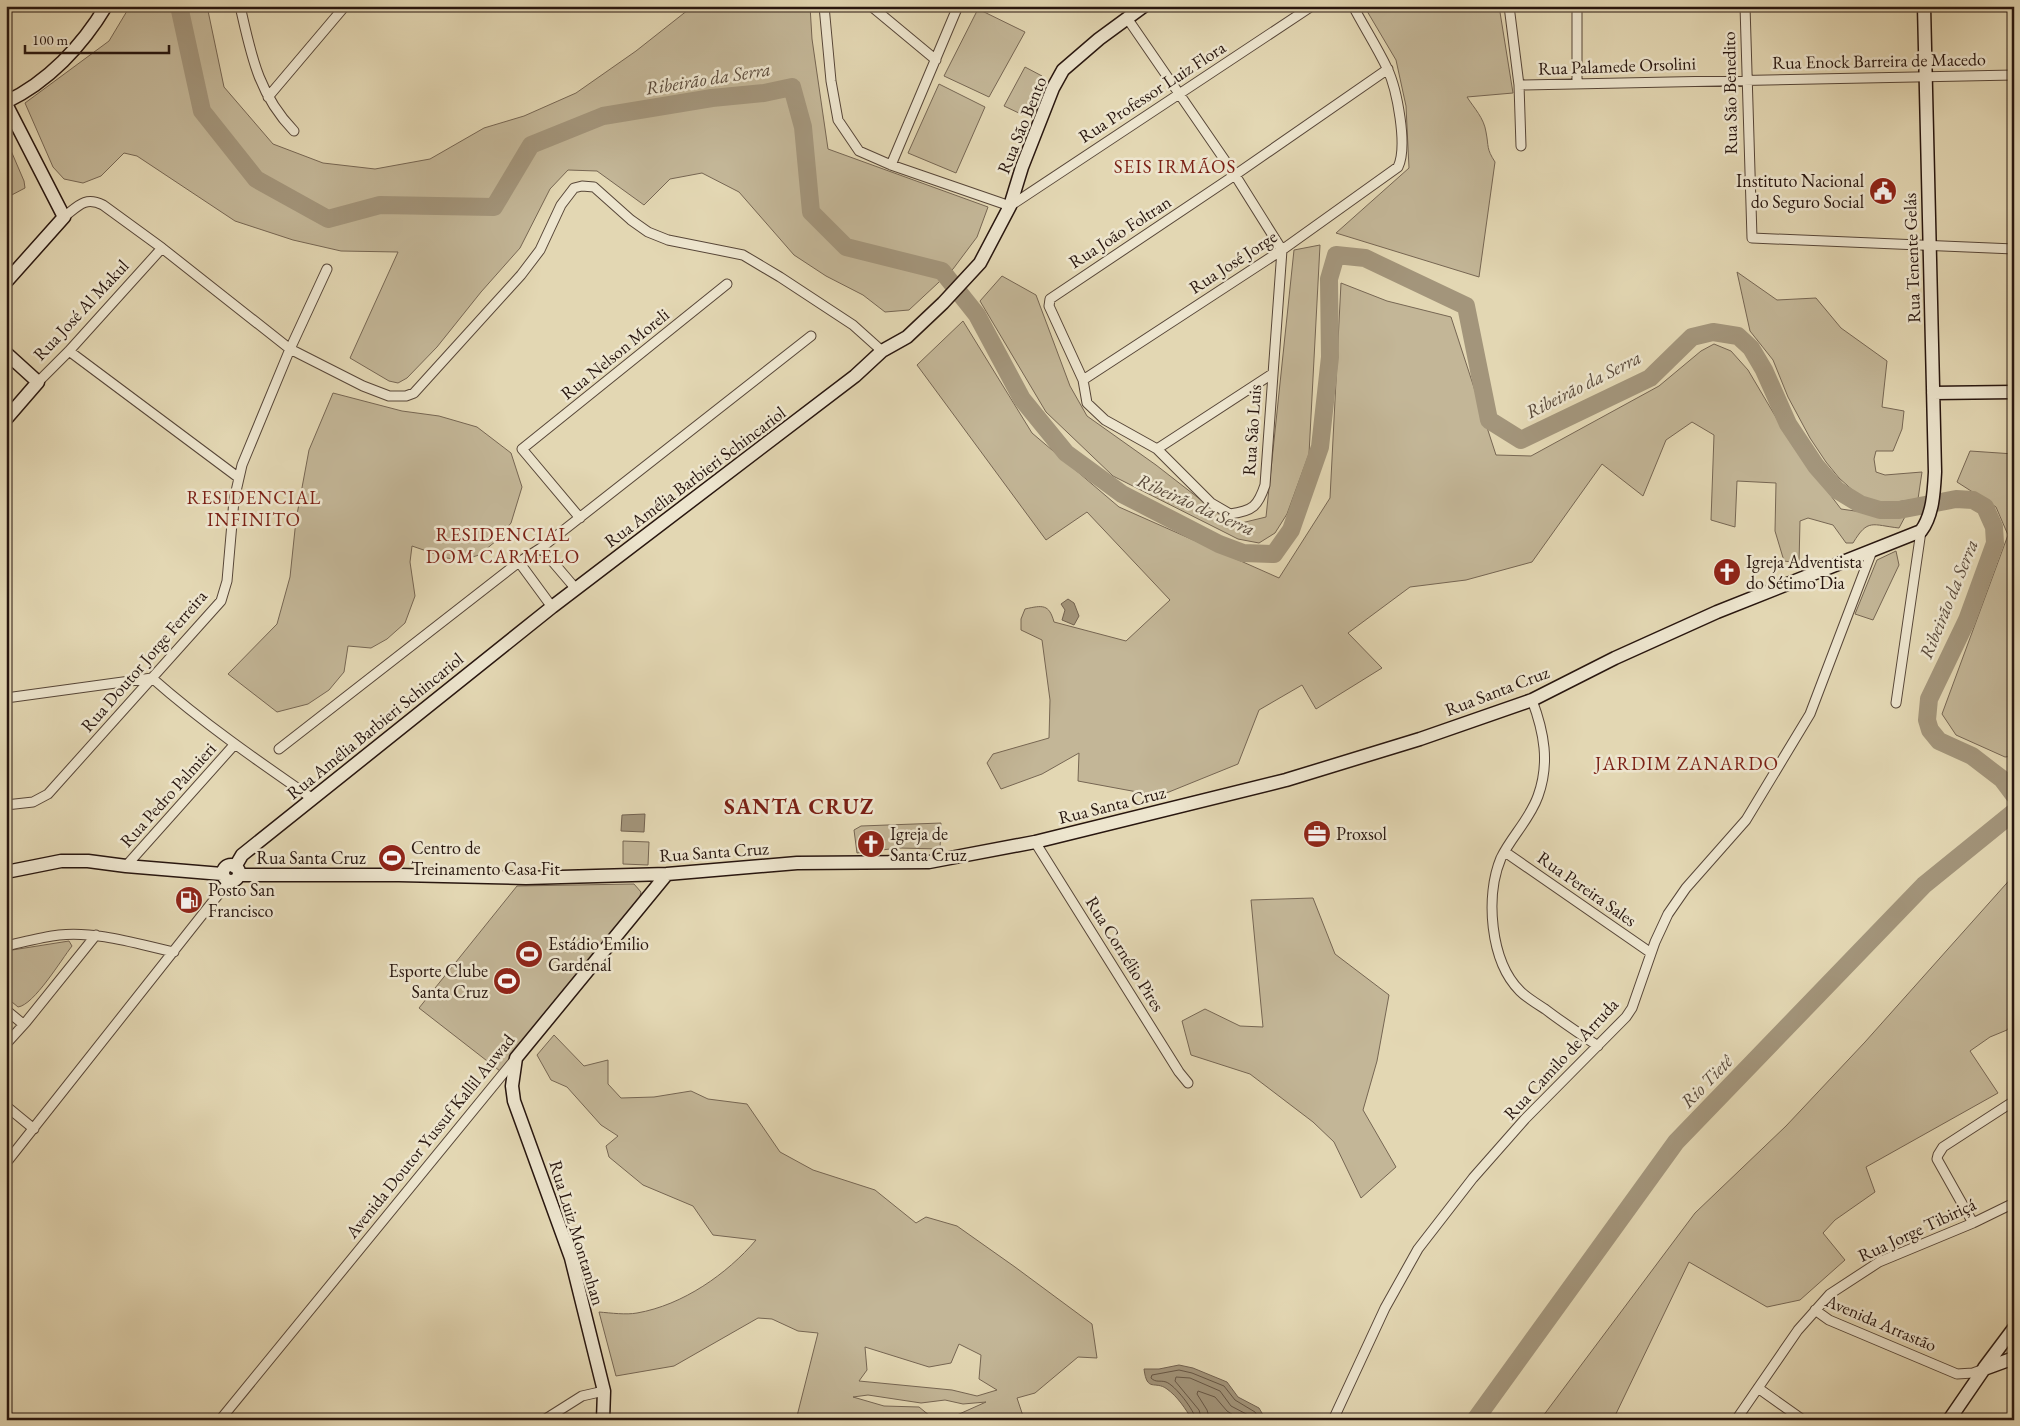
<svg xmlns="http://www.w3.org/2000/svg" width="2020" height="1426" font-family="'EB Garamond',serif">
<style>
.green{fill:#c3b697;stroke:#766653;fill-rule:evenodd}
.water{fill:#a3957b;stroke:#726250}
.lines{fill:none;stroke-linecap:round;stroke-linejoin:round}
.shore{stroke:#665645;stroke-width:1}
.river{stroke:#a3957b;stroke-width:18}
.street-casing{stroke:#574638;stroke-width:11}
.secondary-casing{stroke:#28160f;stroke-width:15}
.street{stroke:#ede5ce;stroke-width:9}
.secondary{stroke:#ede5ce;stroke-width:12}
.labels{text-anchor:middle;stroke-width:5;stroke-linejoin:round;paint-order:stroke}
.street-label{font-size:18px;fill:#28160f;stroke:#ede5ce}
.poi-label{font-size:18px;fill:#28160f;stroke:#ede5ce;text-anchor:start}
.water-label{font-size:19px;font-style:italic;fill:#59493a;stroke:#ede5ce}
.neighbourhood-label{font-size:19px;letter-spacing:1px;fill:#7a1f14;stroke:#ede5ce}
.district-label{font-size:22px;font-weight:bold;letter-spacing:1px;fill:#7a1f14;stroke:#ede5ce}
</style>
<rect width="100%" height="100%" fill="#e3d7b3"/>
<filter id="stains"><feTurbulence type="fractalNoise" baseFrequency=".004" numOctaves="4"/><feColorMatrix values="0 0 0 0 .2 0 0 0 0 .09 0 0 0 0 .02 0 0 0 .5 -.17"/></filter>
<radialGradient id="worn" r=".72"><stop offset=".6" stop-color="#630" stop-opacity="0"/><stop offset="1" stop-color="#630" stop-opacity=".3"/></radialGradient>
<path class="green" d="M130 6H207L224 87 273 144 323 163 375 169 430 159 484 128 524 116 576 93 636 51 693 6H810L812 39 828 149 988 207 977 237 953 269 909 310 885 312 863 295 826 276 794 255 739 192 702 173 670 179 644 205 597 171 568 170 550 189 520 248 481 292 437 347 407 378 398 383 389 381 350 358 398 252 341 251 293 240 235 221 137 156 124 153 101 176 83 183 64 179 53 167 25 103 109 41Z
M1364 6H1499L1513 93 1467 97C1474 108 1484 118 1486 132 1489 147 1486 148 1495 162L1479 277 1336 233 1409 168 1406 106 1396 60Z
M978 9 1025 32 989 97 944 76Z
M1025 67 1042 76 1023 115 1004 106Z
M939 84 985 107 956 173 908 153Z
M6 139 24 181 25 188 6 198Z
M1320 245 1309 454 1287 514 1275 533 1259 543 1238 539 1113 476 1046 412 980 301 1002 276 1036 295 1070 386 1087 416 1156 465 1233 525 1266 517 1294 250Z
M1737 272 1777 300 1816 298 1841 328 1887 361 1882 407 1904 411 1902 429 1893 451H1876L1874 459 1876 472 1885 475 1922 472 1918 499 1881 504 1858 495 1839 478 1826 462 1810 438 1788 397 1773 360 1750 331Z
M1341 283 1387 301 1451 317 1496 455 1531 456 1659 386 1701 351 1714 344 1731 351 1748 370 1793 446 1841 509 1883 515 1907 513 1899 528C1872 525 1868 518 1853 543H1846L1833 525 1808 518 1800 521 1799 563 1784 561 1775 531 1776 483 1737 481 1735 527 1711 520 1714 435 1692 422 1666 440 1643 496 1602 464 1532 562 1466 580 1410 587 1348 633 1382 668 1316 709 1302 685 1259 710 1238 764 1159 796 1078 781 1079 753 1042 774 1001 789 987 763 993 754 1049 738 1050 700 1042 640 1021 630V619L1025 609C1043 605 1049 604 1054 622L1126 641 1170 600 1087 512 1046 540 917 365 963 321 1032 433 1119 507 1279 578 1330 498Z
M333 393 402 411 439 416 477 427 511 453 522 487 511 523 496 541 479 555 463 560 447 558 412 546 410 562 415 596 405 623 387 639 371 648 348 646 344 672 329 690 308 704 277 712 228 674 277 624 290 577 296 520 309 450Z
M1970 451 2014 454V615L2010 633 2011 686 2014 688V756L2005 757 1956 735 1942 714 2008 535 1996 507 1957 482Z
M1896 551 1899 565 1873 620 1855 614 1877 560Z
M941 823 940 849 898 848 857 853 854 830 861 826Z
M623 841 649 842 648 865 623 864Z
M2014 875V904L2009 909 2014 916V1020L2007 1030 1990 1037 1970 1051 1998 1093 1866 1167 1875 1192 1835 1220 1823 1233 1845 1260 1800 1300 1767 1307 1689 1262 1613 1420H1540L1695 1213 1786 1126 1865 1042Z
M634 884 641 892 639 900 500 1071 419 1008 517 886Z
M1313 898 1335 954 1389 995 1377 1061 1363 1110 1396 1167 1361 1198 1334 1142 1313 1122 1250 1074 1191 1055 1182 1021 1205 1009 1240 1026 1263 1027 1251 900Z
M69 941 72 946C61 960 34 1005 18 1007L6 997V951Z
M554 1035 584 1066 608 1060V1084L621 1098 654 1097 691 1091 708 1099 747 1104 780 1152 813 1170 875 1190 916 1223 926 1217 957 1226 1015 1267 1092 1324 1097 1358 1078 1357 1035 1393 1017 1398 1023 1416 1020 1420H956L957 1415 986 1402 963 1404 945 1400 921 1403 868 1395 853 1397 884 1406 919 1407 935 1420H796L818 1333 798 1331 772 1319 758 1318 674 1366 616 1376 599 1312C611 1313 626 1315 637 1313 683 1305 727 1274 756 1240L713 1235 693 1206 643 1185 609 1157 606 1146 618 1136 601 1125 567 1087 551 1080 537 1055ZM959 1344 981 1355 979 1379 997 1390 977 1396 952 1390 859 1381 867 1370 865 1347 929 1367 951 1363Z"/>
<path class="water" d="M1068 599 1074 603 1079 616 1074 625 1062 620 1065 610 1061 604Z
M645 814 644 832 621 831 622 815Z
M1179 1365 1193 1368 1227 1382 1238 1397 1259 1408 1266 1420H1192C1186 1409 1177 1396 1167 1389 1155 1380 1147 1393 1144 1369H1159Z"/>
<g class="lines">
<path class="shore" d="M1196 1420C1195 1411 1175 1385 1166 1382 1160 1380 1156 1383 1151 1378L1152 1375 1179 1370 1192 1373 1224 1386 1235 1400 1255 1412 1260 1420
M1202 1420 1199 1410 1175 1381 1176 1377 1190 1378 1220 1391 1231 1406 1250 1416 1252 1420
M1210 1420 1207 1410 1197 1394 1198 1391 1215 1397 1227 1411 1241 1420"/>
<path class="river" d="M179 6 202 111 256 179 328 219 380 205 494 207 531 145 603 116 712 98 764 93 792 87 803 127 811 212 846 247 942 271 977 315 1022 399 1066 453 1122 494 1219 544 1243 553 1274 554 1291 530 1320 447 1330 357 1329 279 1336 255 1365 258 1466 306 1489 420 1521 440 1650 378 1692 337 1713 332 1738 336 1751 348 1764 370 1788 424 1816 466 1837 490 1860 504 1880 510H1899L1956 499 1973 500 1985 507 1994 527 1995 543 1967 620 1929 699 1927 720 1930 730 1939 741 1972 756 2002 779 2014 795
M1475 1420 1676 1142 1924 885 2014 812"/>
<g class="street-casing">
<path id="street" d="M240 6C251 54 258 94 294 131
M824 6 831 81 838 120 859 151 891 165 1010 206 1312 6
M871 6 936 60
M1509 6 1519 85 1521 146
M1577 6V84
M1745 6 1752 238 2014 249
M1127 18 1235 175 1282 250
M1519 85 2014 75
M268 97 345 6
M891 165 958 6
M64 217C78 206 85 196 103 205L162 248 290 349 363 386 389 396H406L414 393 521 275 540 250 561 205 574 188 582 186 594 187 631 220 648 232 668 240 743 255 780 277 853 325 882 351
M1282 250 1265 485C1258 506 1253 511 1230 514L1211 503 1157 449 1105 420 1087 403 1083 380 1049 306 1050 299 1235 175 1388 69
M69 351 239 478
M1083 380 1282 250 1398 167C1408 146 1397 89 1387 68 1377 47 1364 27 1353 6
M38 382 69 351 162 248
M1157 449 1272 374
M580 518 522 449 727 284
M541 548 576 589
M519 562 552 607
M6 698 152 678C203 723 258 761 313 799
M1532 700C1544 732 1550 763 1538 796 1530 819 1511 837 1501 858 1485 896 1490 961 1520 991 1527 998 1537 1004 1545 1009 1562 1022 1580 1034 1598 1046
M1896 703 1921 531
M279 749 519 562 541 548 811 336
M6 805 33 802 48 794 221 601 227 581 234 500 242 465 290 349 327 269
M1035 842 1179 1072 1188 1083
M1505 852 1651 953
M126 866 234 745
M6 946C24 942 42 937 59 935 97 931 137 944 174 952
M6 1010 23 1024
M6 1044 26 1022 96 935
M6 1106 34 1129
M6 1163 229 881
M1973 1223 1937 1159 1938 1155 1943 1147 2014 1101
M1815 1310 1829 1320 1957 1374 1973 1373 1984 1369
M1758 1388 1803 1420
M220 1420 516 1058
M544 1420 582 1396 604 1391
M1333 1420 1385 1308 1418 1249 1473 1178 1525 1119 1626 1017 1632 1008 1655 942 1668 914 1686 888 1746 820 1810 714 1872 551
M1736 1420 1798 1330 1830 1294 1879 1262 1973 1223 2014 1203"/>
</g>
<g class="secondary-casing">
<path id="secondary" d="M6 102C48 82 82 46 106 6
M6 104 64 217 6 282
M6 353 38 382 6 419
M1933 393 2014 392
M223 873a8 8 0 1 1 16 0a8 8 0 1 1-16 0Z
M235 867 242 855 552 607 855 376 882 351 907 337 943 303 980 263 1010 206 1022 167 1053 88 1063 70 1099 39 1144 6
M6 872 61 861H88L126 866 222 874
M239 875H399L526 878 667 874 797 863 929 862 1035 842 1286 780 1420 739 1532 700 1615 658 1717 612 1921 531C1933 515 1934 491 1935 472L1924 6
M1984 1368 2014 1328
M603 1420 604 1391 571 1258 514 1101 512 1086 516 1058 667 874
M1949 1420 1984 1369 2014 1358"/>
</g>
<use href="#street" class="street"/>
<use href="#secondary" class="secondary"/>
</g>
<defs>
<g id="civic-disc" transform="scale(1.4375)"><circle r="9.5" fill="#8f2418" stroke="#ede5ce"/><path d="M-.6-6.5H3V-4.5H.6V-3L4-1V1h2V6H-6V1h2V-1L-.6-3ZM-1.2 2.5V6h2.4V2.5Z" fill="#fff"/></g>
<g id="church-disc" transform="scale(1.4375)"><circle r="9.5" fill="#8f2418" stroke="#ede5ce"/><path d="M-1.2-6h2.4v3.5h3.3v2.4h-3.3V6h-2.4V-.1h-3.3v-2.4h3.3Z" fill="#fff"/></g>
<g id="office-disc" transform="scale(1.4375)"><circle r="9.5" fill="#8f2418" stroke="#ede5ce"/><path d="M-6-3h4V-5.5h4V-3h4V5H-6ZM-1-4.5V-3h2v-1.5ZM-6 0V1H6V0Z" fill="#fff"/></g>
<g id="stadium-disc" transform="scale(1.4375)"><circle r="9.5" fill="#8f2418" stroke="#ede5ce"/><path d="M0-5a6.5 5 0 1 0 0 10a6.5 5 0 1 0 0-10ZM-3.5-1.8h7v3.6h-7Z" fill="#fff"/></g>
<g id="fuel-disc" transform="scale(1.4375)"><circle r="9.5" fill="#8f2418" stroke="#ede5ce"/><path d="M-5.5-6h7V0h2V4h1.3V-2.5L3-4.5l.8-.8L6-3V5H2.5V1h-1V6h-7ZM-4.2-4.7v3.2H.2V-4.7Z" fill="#fff"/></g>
</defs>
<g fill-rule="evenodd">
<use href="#civic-disc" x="1883" y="191"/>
<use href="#church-disc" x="1727" y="572"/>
<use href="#office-disc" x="1317" y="834"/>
<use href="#church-disc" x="871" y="844"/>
<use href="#stadium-disc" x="392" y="858"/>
<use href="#fuel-disc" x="189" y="900"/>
<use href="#stadium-disc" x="529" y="954"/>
<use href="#stadium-disc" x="507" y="981"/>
</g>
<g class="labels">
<g class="street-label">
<text transform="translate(1879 61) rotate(-1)" y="6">Rua Enock Barreira de Macedo</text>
<text transform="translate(1617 66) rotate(-2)" y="6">Rua Palamede Orsolini</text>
<text transform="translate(1152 92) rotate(-33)" y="6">Rua Professor Luiz Flora</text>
<text transform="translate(1730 93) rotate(-91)" y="6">Rua São Benedito</text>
<text transform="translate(1022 125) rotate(-68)" y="6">Rua São Bento</text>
<text transform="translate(1120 232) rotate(-33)" y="6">Rua João Foltran</text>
<text transform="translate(1912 258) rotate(-92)" y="6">Rua Tenente Gelás</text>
<text transform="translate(1233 262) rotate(-33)" y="6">Rua José Jorge</text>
<text transform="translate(81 310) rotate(-47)" y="6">Rua José Al Makul</text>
<text transform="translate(615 354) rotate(-39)" y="6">Rua Nelson Moreli</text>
<text transform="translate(1252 430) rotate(-86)" y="6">Rua São Luis</text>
<text transform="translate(695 477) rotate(-37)" y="6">Rua Amélia Barbieri Schincariol</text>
<text transform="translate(144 661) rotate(-49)" y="6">Rua Doutor Jorge Ferreira</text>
<text transform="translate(1497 691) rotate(-21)" y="6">Rua Santa Cruz</text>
<text transform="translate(375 726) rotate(-39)" y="6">Rua Amélia Barbieri Schincariol</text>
<text transform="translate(168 795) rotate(-48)" y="6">Rua Pedro Palmieri</text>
<text transform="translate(1112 805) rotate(-14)" y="6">Rua Santa Cruz</text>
<text transform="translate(714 852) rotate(-4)" y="6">Rua Santa Cruz</text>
<text x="311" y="864">Rua Santa Cruz</text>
<text transform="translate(1587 889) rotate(35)" y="6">Rua Pereira Sales</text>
<text transform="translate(1125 954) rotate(58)" y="6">Rua Cornélio Pires</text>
<text transform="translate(1561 1059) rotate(-47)" y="6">Rua Camilo de Arruda</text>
<text transform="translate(430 1136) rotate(-51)" y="6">Avenida Doutor Yussuf Kallil Auwad</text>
<text transform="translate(1917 1230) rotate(-25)" y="6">Rua Jorge Tibiriçá</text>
<text transform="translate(577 1233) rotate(73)" y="6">Rua Luiz Montanhan</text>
<text transform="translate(1881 1323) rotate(23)" y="6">Avenida Arrastão</text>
</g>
<g class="poi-label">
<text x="1864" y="187" text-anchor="end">Instituto Nacional<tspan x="1864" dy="21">do Seguro Social</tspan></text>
<text x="1746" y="568">Igreja Adventista<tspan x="1746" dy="21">do Sétimo Dia</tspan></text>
<text x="890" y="840">Igreja de<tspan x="890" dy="21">Santa Cruz</tspan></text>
<text x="1336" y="840">Proxsol</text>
<text x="411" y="854">Centro de<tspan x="411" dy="21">Treinamento Casa Fit</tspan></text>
<text x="208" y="896">Posto San<tspan x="208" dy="21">Francisco</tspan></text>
<text x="548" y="950">Estádio Emilio<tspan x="548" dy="21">Gardenal</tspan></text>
<text x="488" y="977" text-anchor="end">Esporte Clube<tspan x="488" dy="21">Santa Cruz</tspan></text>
</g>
<g class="water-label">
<text transform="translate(708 78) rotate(-9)" y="7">Ribeirão da Serra</text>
<text transform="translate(1583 384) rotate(-27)" y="7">Ribeirão da Serra</text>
<text transform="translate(1196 504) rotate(24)" y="7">Ribeirão da Serra</text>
<text transform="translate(1948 599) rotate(-68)" y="7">Ribeirão da Serra</text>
<text transform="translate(1706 1081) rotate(-46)" y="7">Rio Tietê</text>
</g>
<g class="neighbourhood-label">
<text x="1175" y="173">SEIS IRMÃOS</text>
<text x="254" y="504">RESIDENCIAL<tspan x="254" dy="22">INFINITO</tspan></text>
<text x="503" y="541">RESIDENCIAL<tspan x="503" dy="22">DOM CARMELO</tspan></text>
<text x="1687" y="770">JARDIM ZANARDO</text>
</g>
<g class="district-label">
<text x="799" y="814">SANTA CRUZ</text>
</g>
</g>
<rect width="2020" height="1426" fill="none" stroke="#e3d7b3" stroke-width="25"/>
<rect x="8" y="8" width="2005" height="1411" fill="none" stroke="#28160f" stroke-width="2.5"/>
<rect x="12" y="12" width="1995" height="1401" fill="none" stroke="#28160f"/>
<path d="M25 45v8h144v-8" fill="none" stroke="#28160f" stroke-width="2.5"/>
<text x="32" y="45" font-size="15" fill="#28160f" stroke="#ede5ce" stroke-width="4" paint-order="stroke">100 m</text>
<rect width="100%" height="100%" filter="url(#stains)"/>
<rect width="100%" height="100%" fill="url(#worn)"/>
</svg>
